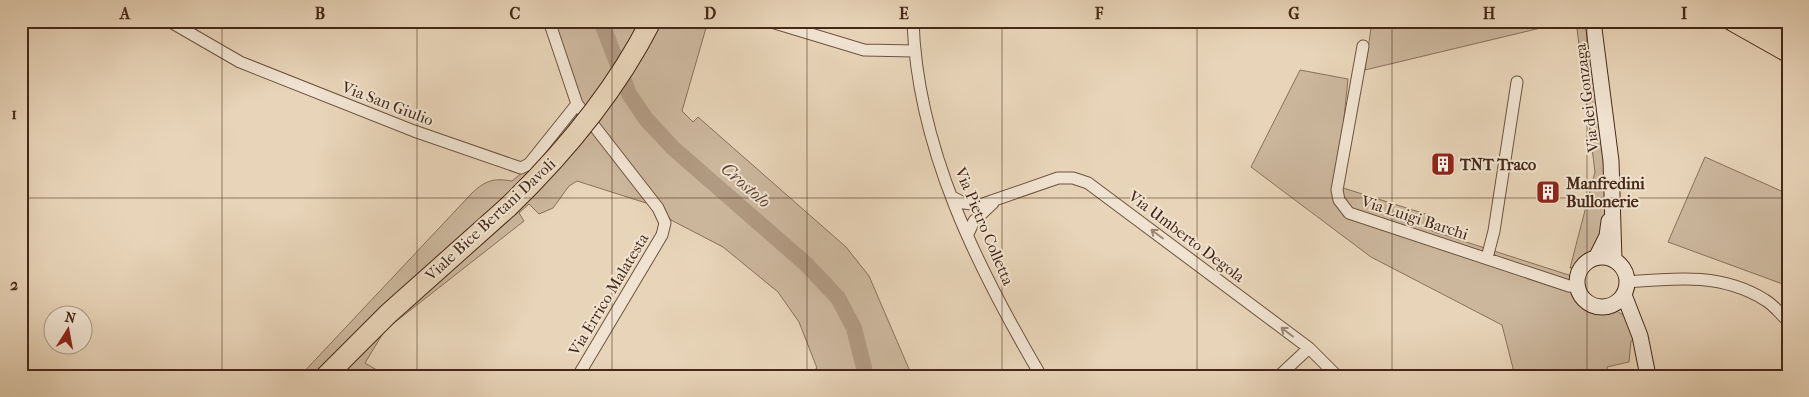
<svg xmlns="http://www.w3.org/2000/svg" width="1809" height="397" font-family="'IM FELL French Canon',serif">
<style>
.green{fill:#ccb79d;stroke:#89705a}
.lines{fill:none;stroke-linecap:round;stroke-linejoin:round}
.stream{stroke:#866c58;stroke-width:2.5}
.river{stroke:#b19a82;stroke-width:16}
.street-casing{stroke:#6e5340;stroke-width:13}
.secondary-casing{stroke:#462818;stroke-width:17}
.highway-casing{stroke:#462818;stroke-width:22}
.street{stroke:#f0e3d1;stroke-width:11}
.secondary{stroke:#f0e3d1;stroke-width:15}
.highway{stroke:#e8d4b8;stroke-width:20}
.highway-bridge-casing{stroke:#462818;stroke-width:22;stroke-linecap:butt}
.highway-bridge{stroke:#e8d4b8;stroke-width:20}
.oneway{stroke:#9b8674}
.grid{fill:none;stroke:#462818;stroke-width:1;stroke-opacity:0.55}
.labels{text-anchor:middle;stroke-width:4;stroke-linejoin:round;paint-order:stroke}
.street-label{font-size:16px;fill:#462818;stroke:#f0e3d1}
.poi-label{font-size:16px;font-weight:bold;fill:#462818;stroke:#f0e3d1;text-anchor:start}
.water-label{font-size:18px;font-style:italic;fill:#614432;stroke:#f0e3d1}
.neatline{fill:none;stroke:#462818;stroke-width:2}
.grid-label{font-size:16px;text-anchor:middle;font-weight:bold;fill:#462818}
</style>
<rect width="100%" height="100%" fill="#e8d4b8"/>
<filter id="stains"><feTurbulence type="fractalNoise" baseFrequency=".004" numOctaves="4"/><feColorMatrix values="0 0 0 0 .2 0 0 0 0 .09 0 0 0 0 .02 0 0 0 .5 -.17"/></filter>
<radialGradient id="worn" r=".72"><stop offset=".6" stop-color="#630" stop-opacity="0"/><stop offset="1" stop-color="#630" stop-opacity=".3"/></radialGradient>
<path class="green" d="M550 21H708L682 111 693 122 698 117 846 247 869 276 912 376H807L817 368 799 322 778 292 723 247 671 220 580 106Z
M1372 21H1570L1365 70Z
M1576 21H1593L1611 161 1607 236 1588 262 1570 268 1595 172Z
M1300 70 1348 79 1337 186 1435 217 1432 231 1578 278C1578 289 1582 302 1595 306 1598 307 1603 306 1606 307 1622 311 1634 323 1640 336L1631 341 1629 362 1607 367 1608 376H1515L1502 325 1371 257 1251 167Z
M576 114 577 117C502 215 399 286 314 376H300L472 193C486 180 494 178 512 181L529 167Z
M593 130 647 197 646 203 577 181 569 186 553 208 539 214 529 204 519 213 524 221 385 330 365 363 387 376H338L371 339 549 179Z
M1705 157 1788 194V286L1668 242Z"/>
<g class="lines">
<path class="stream" d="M181 21 197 31"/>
<path class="river" d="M601 21 629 94 646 119 673 148 806 264 838 298 854 328 866 376"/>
<g class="street-casing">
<path id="street" d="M169 21 240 62 414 131 521 168 529 164 577 104
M549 21 577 104 658 208 665 223 662 235 578 376
M768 21 864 50 914 51
M913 21C917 148 978 269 1041 376
M1363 46 1337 190 1339 200 1349 213 1569 286 1578 287
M952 197 964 203 980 205 1058 178H1073L1088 183 1309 348 1337 376
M968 234 974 221 993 203
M1487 258 1494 231 1517 82
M1627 282C1676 278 1722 273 1765 300 1774 305 1781 315 1788 321
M1279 376 1309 348"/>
</g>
<g class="secondary-casing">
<path id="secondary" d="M1593 21 1611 161 1614 260
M1577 282a25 25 0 1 1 50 0a25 25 0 1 1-50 0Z
M1596 258 1607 236 1609 221
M1624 295 1640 336 1648 376"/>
</g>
<g class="highway-casing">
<path id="highway" d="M1733 21 1788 52
M1772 21 1788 30
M326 376 388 314 508 207"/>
</g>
<use href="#street" class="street"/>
<use href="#secondary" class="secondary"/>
<use href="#highway" class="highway"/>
<g class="highway-bridge-casing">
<path id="highway-bridge" d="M508 207C565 152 615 92 651 21"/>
</g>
<use href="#highway-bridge" class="highway-bridge"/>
</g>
<defs><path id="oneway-shaft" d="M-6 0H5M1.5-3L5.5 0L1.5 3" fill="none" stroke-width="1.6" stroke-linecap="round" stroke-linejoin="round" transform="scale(1.25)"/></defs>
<g class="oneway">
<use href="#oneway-shaft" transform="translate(1157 234) rotate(-143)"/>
<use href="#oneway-shaft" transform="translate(1287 332) rotate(-143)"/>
</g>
<path class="grid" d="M222 21V376M417 21V376M612 21V376M807 21V376M1002 21V376M1197 21V376M1392 21V376M1587 21V376M21 198H1788"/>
<defs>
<g id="building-square" transform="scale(1.25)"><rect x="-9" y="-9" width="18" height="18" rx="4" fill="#8f2418" stroke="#f0e3d1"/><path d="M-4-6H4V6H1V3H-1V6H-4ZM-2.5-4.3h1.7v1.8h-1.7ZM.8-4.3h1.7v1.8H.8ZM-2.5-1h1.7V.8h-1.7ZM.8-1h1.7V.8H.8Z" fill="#fff"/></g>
</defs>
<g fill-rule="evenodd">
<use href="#building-square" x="1443" y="164"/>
<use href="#building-square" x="1548" y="192"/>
</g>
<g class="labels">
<g class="street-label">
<text transform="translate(1586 98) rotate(-97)" y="6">Via dei Gonzaga</text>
<text transform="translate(388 103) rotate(21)" y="6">Via San Giulio</text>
<text transform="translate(1415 217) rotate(18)" y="6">Via Luigi Barchi</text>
<text transform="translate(490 219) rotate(-43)" y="6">Viale Bice Bertani Davoli</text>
<text transform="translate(985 226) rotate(67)" y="6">Via Pietro Colletta</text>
<text transform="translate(1187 236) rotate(37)" y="6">Via Umberto Degola</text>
<text transform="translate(608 294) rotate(-59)" y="6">Via Errico Malatesta</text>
</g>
<g class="poi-label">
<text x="1460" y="170">TNT Traco</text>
<text x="1566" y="189">Manfredini<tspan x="1566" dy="18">Bullonerie</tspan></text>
</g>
<g class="water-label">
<text transform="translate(746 185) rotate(41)" y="6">Crostolo</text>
</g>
</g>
<rect width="1809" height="397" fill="none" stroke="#e8d4b8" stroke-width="55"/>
<g transform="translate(68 330) rotate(11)"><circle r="24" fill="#f0e3d1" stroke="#ac9887"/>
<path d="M0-4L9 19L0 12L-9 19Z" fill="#8f2418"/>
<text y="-8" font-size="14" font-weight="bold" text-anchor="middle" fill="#462818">N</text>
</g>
<rect x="28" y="28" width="1754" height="342" class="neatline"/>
<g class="grid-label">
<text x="125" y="19">A</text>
<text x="320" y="19">B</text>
<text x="515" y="19">C</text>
<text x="710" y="19">D</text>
<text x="904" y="19">E</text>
<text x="1099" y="19">F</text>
<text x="1294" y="19">G</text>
<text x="1489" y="19">H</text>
<text x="1684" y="19">I</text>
<text x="14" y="119">1</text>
<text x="14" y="290">2</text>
</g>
<rect width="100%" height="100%" filter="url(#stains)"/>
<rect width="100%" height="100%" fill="url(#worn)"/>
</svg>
